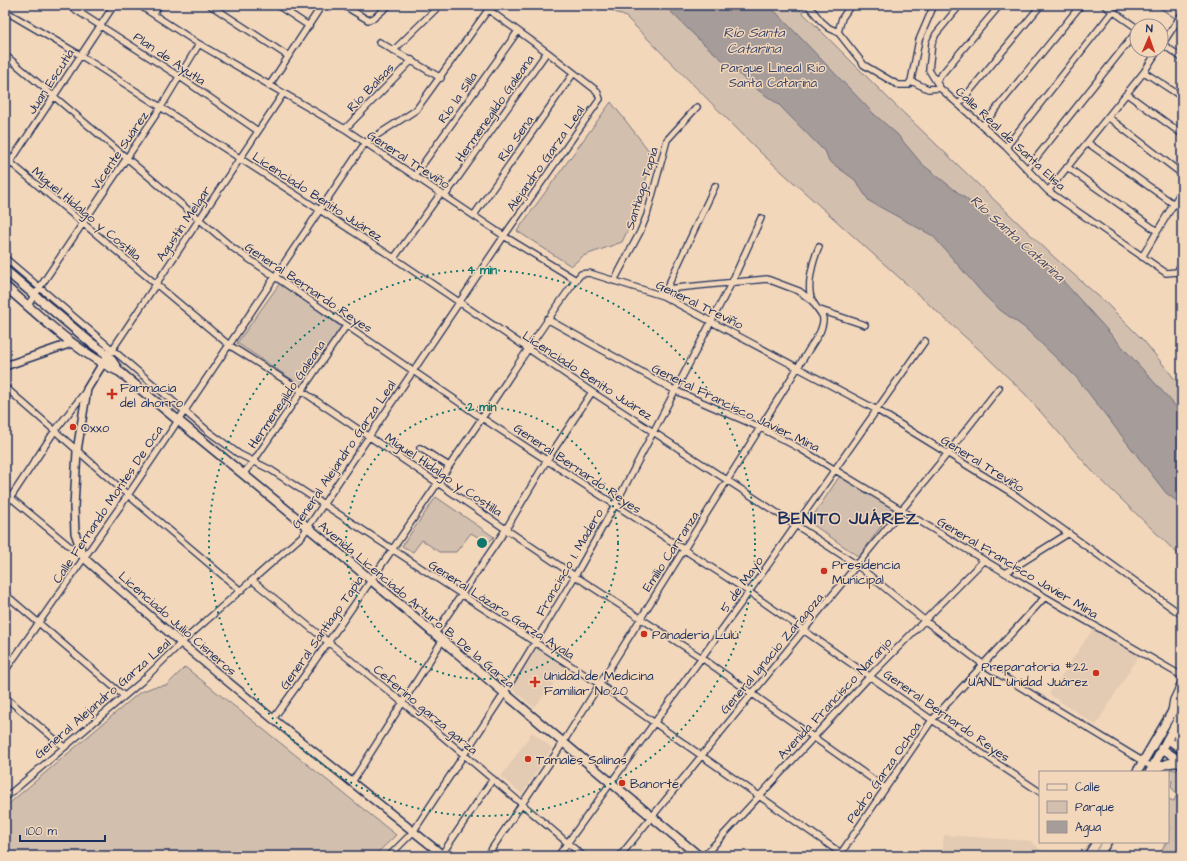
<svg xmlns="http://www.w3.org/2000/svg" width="1187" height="861" font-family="'Architects Daughter',sans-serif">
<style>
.built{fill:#e3cab3}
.green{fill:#d3bfad;stroke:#777786}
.water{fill:#a69c99;stroke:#6e7081}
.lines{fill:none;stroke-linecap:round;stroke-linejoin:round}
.stream{stroke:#6e7081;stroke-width:1.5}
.street-casing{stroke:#1b2f5e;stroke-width:8}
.secondary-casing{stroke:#1b2f5e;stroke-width:10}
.primary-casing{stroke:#1b2f5e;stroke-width:11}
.street{stroke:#f3d7ba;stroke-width:5.5}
.secondary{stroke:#f3d7ba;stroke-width:7}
.primary{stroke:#f3d7ba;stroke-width:8}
.ring{fill:none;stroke:#0f766e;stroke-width:2;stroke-dasharray:2 4}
.poi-dot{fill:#c8321e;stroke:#f3d7ba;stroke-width:1.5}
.labels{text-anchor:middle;stroke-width:3;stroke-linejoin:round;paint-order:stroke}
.street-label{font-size:13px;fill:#1b2f5e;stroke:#f3d7ba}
.park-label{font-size:13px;fill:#37456a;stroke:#f3d7ba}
.poi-label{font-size:13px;fill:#1b2f5e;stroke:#f3d7ba;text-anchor:start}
.water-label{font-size:14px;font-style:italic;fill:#37456a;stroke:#f3d7ba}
.district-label{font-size:17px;font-weight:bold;letter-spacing:1px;fill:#1b2f5e;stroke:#f3d7ba}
.centre{fill:#0f766e;stroke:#f3d7ba;stroke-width:2}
.ring-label{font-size:12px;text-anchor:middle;font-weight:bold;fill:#0f766e;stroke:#f3d7ba;stroke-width:3;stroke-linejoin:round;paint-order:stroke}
</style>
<rect width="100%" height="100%" fill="#f3d7ba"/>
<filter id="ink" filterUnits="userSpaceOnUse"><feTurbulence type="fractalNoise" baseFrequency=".025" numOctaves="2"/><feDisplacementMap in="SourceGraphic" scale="8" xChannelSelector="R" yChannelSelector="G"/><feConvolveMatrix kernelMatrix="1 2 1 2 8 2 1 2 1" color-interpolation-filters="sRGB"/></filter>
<g filter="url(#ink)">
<path class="built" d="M1095 626 1141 652 1096 725 1049 694Z
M537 648 566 668 534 708 511 688Z
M532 732 552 748 522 794 501 777Z
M944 835 1031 841 1047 856H942Z"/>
<path class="green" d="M600 5H795L889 99 1055 258 1105 302 1144 341 1182 388V558L1092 471 1026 395 984 354 761 153 626 17Z
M611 102 653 156 637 210 622 242 583 256 571 266 517 231Z
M280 283 341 327 302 386 237 343Z
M841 474 894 508 859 557 809 522Z
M436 497 494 537 488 543 471 533 456 552H439L422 540 413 552 402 546Z
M185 667 396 835 374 856H5V807L139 693 153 687 167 685Z
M1170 769 1182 771V856H1159L1166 842H1168L1171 828 1168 825V799L1174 801 1177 794 1171 787 1172 780 1168 779Z"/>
<path class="water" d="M661 5H769L874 114 897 134 922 164 1045 261 1182 413V505L1166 493 1076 377 1025 328 1000 310 984 295 933 236 869 201 855 180 829 161 826 153 778 104 755 88 697 38 667 8Z"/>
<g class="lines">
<path class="stream" d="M1156 5 1182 23"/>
<g class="street-casing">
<path id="street" d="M68 5 180 77 258 131
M139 5 199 44 345 129 504 236 576 280 581 274 589 273 663 296 877 410 1012 493 1182 615
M210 5 288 56
M277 5 309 26
M343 5 368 20 374 18 389 5
M808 5 821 21 829 28 838 32 864 65 898 85H908L911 81
M960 5 936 34 932 43 929 70 940 88 1006 147 1048 191 1166 273 1177 272 1182 263
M1104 5 1137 28
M5 11 80 55 394 258 592 392 857 565 924 620 984 665 1152 767
M154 14 159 5
M838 32 842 18 851 5
M379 42 441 78
M1161 43 1182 58
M1161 46 1182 14
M393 51 440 5
M5 55 233 248 482 418 749 592 932 720 1040 792
M1144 72 1182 97
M911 81 919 40 934 5
M911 81 928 89 940 88
M936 81 1000 5
M269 86 322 5
M1127 94 1182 134
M959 104 1041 5
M1108 117 1182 174
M983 125 1081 5
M345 129 412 60
M1088 143 1175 205
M1006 147 1113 11
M5 158 229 345 293 385 575 576 702 658 885 788
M1067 167 1157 231
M1028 168 1137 31
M5 170 114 5
M415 175 518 31
M1048 191 1144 72 1158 50
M445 196 547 52
M474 215 573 74
M1142 257 1182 190
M5 258 209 432 239 454 271 470 599 684 845 856
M394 258 441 193
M614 281 640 232 647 215 667 140 697 107
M666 289 767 279 799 291 812 301
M665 292 715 186
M28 305 161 107 199 44
M820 310 865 325
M547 319 674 390 759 427 799 448 1045 597 1182 676
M110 353 283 94
M5 387 128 495 241 591
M420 448 449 466
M243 474 253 462 346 326
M5 493 84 558
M5 506 54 432 86 391
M1005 573 1069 533
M253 581 402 702 583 856
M5 594 124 696
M434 635 506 529 547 460 592 392
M5 671 128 495 365 143 416 110 488 10
M5 697 64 747
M1171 712 1173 700 1182 681
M273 719C345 621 413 519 482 418 513 372 543 325 576 280
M352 782 442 641
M5 798 141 682 181 643 302 536 504 236 600 99 597 91 547 52 482 5
M442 854 493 779
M389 856 413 832 500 700 575 576 615 505 731 284 761 218
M487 856 559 749 820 332C827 314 821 316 813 302 805 289 813 260 819 247
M558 856 749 592 925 341
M620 856 948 453 999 388
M704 856 871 675 984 560
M839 856 932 720 1045 597"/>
</g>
<g class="secondary-casing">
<path id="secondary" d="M108 355 87 389 77 451 74 507 75 533 84 558 181 643 273 719 444 856
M5 366 72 343
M1167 739 1182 750
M1161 748 1182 762"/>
</g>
<g class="primary-casing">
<path id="primary" d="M5 270 90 342 108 355 119 371
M5 286C41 317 76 352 120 372 203 442 288 510 371 580 480 672 589 765 699 856
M1175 726 1182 749
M1137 772 1182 695
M1150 772 1182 712
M1152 772C1161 764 1170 761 1182 763
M1088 856 1097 842
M1098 856 1107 842"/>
</g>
<use href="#street" class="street"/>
<use href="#secondary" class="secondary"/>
<use href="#primary" class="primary"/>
</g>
</g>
<g class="ring">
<circle cx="482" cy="543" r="136"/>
<circle cx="482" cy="543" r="273"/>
</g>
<g class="poi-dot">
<path d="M110 388h4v4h4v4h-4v4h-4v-4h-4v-4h4z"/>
<circle cx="73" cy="427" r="4"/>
<circle cx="824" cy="571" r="4"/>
<circle cx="644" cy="634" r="4"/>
<circle cx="1096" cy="673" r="4"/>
<path d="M533 676h4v4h4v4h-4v4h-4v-4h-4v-4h4z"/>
<circle cx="528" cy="759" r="4"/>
<circle cx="622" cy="783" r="4"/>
</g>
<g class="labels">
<g class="street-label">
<text transform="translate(170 58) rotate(34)" y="5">Plan de Ayutla</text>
<text transform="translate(50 81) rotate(-57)" y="5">Juan Escutia</text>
<text transform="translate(370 87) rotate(-46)" y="5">Río Balsas</text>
<text transform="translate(457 97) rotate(-55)" y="5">Río la Silla</text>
<text transform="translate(494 108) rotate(-55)" y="5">Hermenegildo Galeana</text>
<text transform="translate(515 138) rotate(-55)" y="5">Río Sena</text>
<text transform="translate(1011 138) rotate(43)" y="5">Calle Real de Santa Elisa</text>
<text transform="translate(119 150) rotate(-56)" y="5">Vicente Suárez</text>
<text transform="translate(545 158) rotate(-55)" y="5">Alejandro Garza Leal</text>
<text transform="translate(409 159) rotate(33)" y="5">General Treviño</text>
<text transform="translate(641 188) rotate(-73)" y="5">Santiago Tapia</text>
<text transform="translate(318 196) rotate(33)" y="5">Licenciado Benito Juárez</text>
<text transform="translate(87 213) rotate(40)" y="5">Miguel Hidalgo y Costilla</text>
<text transform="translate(183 223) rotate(-56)" y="5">Agustín Melgar</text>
<text transform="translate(309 287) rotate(34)" y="5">General Bernardo Reyes</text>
<text transform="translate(700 304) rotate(26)" y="5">General Treviño</text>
<text transform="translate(588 375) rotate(33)" y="5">Licenciado Benito Juárez</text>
<text transform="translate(286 394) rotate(-56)" y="5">Hermenegildo Galeana</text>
<text transform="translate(736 407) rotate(26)" y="5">General Francisco Javier Mina</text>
<text transform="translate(343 454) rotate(-56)" y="5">General Alejandro Garza Leal</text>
<text transform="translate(983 463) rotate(32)" y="5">General Treviño</text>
<text transform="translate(578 468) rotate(34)" y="5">General Bernardo Reyes</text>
<text transform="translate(444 474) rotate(34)" y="5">Miguel Hidalgo y Costilla</text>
<text transform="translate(107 504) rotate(-56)" y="5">Calle Fernando Montes De Oca</text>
<text transform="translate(670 551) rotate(-57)" y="5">Emilio Carranza</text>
<text transform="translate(569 562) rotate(-60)" y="5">Francisco I. Madero</text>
<text transform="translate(1018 567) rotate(31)" y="5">General Francisco Javier Mina</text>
<text transform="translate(741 584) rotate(-55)" y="5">5 de Mayo</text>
<text transform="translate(417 604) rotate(40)" y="5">Avenida Licenciado Arturo B. De la Garza</text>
<text transform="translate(502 609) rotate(33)" y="5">General Lázaro Garza Ayala</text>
<text transform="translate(178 623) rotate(41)" y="5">Licenciado Julio Cisneros</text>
<text transform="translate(321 632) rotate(-55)" y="5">General Santiago Tapia</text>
<text transform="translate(771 653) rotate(-50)" y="5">General Ignacio Zaragoza</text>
<text transform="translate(102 698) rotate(-41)" y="5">General Alejandro Garza Leal</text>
<text transform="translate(834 698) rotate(-47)" y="5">Avenida Francisco Naranjo</text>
<text transform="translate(426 709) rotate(40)" y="5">Ceferino garza garza</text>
<text transform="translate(947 715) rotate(35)" y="5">General Bernardo Reyes</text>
<text transform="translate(883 772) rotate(-55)" y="5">Pedro Garza Ochoa</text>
</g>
<g class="park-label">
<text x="773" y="72">Parque Lineal Río<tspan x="773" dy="15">Santa Catarina</tspan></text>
</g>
<g class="poi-label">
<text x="120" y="392">Farmacia<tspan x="120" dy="15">del ahorro</tspan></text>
<text x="81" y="432">Oxxo</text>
<text x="832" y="569">Presidencia<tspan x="832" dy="15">Municipal</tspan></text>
<text x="652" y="639">Panadería Lulú</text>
<text x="1088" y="671" text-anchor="end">Preparatoria #22<tspan x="1088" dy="15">UANL Unidad Juárez</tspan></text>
<text x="544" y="680">Unidad de Medicina<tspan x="544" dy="15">Familiar No:20</tspan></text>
<text x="536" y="764">Tamales Salinas</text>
<text x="630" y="788">Banorte</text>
</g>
<g class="water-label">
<text x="754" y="37">Río Santa<tspan x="754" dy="16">Catarina</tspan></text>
<text transform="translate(1018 238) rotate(42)" y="5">Río Santa Catarina</text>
</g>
<g class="district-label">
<text x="849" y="524">BENITO JUÁREZ</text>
</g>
</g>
<circle cx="482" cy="543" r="6" class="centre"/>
<g class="ring-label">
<text x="482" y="274">4 min</text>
<text x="482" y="411">2 min</text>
</g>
<rect width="1187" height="861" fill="none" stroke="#f3d7ba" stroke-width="20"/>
<rect x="10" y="10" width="1167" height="841" fill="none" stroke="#1b2f5e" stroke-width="1.5" filter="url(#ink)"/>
<rect x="1039" y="771" width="130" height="72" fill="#f3d7ba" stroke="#9d9495"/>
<rect x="1047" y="784" width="20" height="6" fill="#f3d7ba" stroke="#9d9495"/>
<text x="1075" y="791" font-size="12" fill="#1b2f5e">Calle</text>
<rect x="1047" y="801" width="20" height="12" fill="#d3bfad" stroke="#9d9495"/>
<text x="1075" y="811" font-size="12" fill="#1b2f5e">Parque</text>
<rect x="1047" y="821" width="20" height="12" fill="#a69c99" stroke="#9d9495"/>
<text x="1075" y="831" font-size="12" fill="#1b2f5e">Agua</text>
<g transform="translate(1149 38) rotate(2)"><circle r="19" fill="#f3d7ba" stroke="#9d9495"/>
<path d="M0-3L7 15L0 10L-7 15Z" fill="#c8321e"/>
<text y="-6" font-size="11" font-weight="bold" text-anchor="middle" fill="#1b2f5e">N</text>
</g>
<path d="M20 835v6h85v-6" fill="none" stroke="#1b2f5e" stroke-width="2"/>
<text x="26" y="835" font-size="12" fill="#1b2f5e" stroke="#f3d7ba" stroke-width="3" paint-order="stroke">100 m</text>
</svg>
